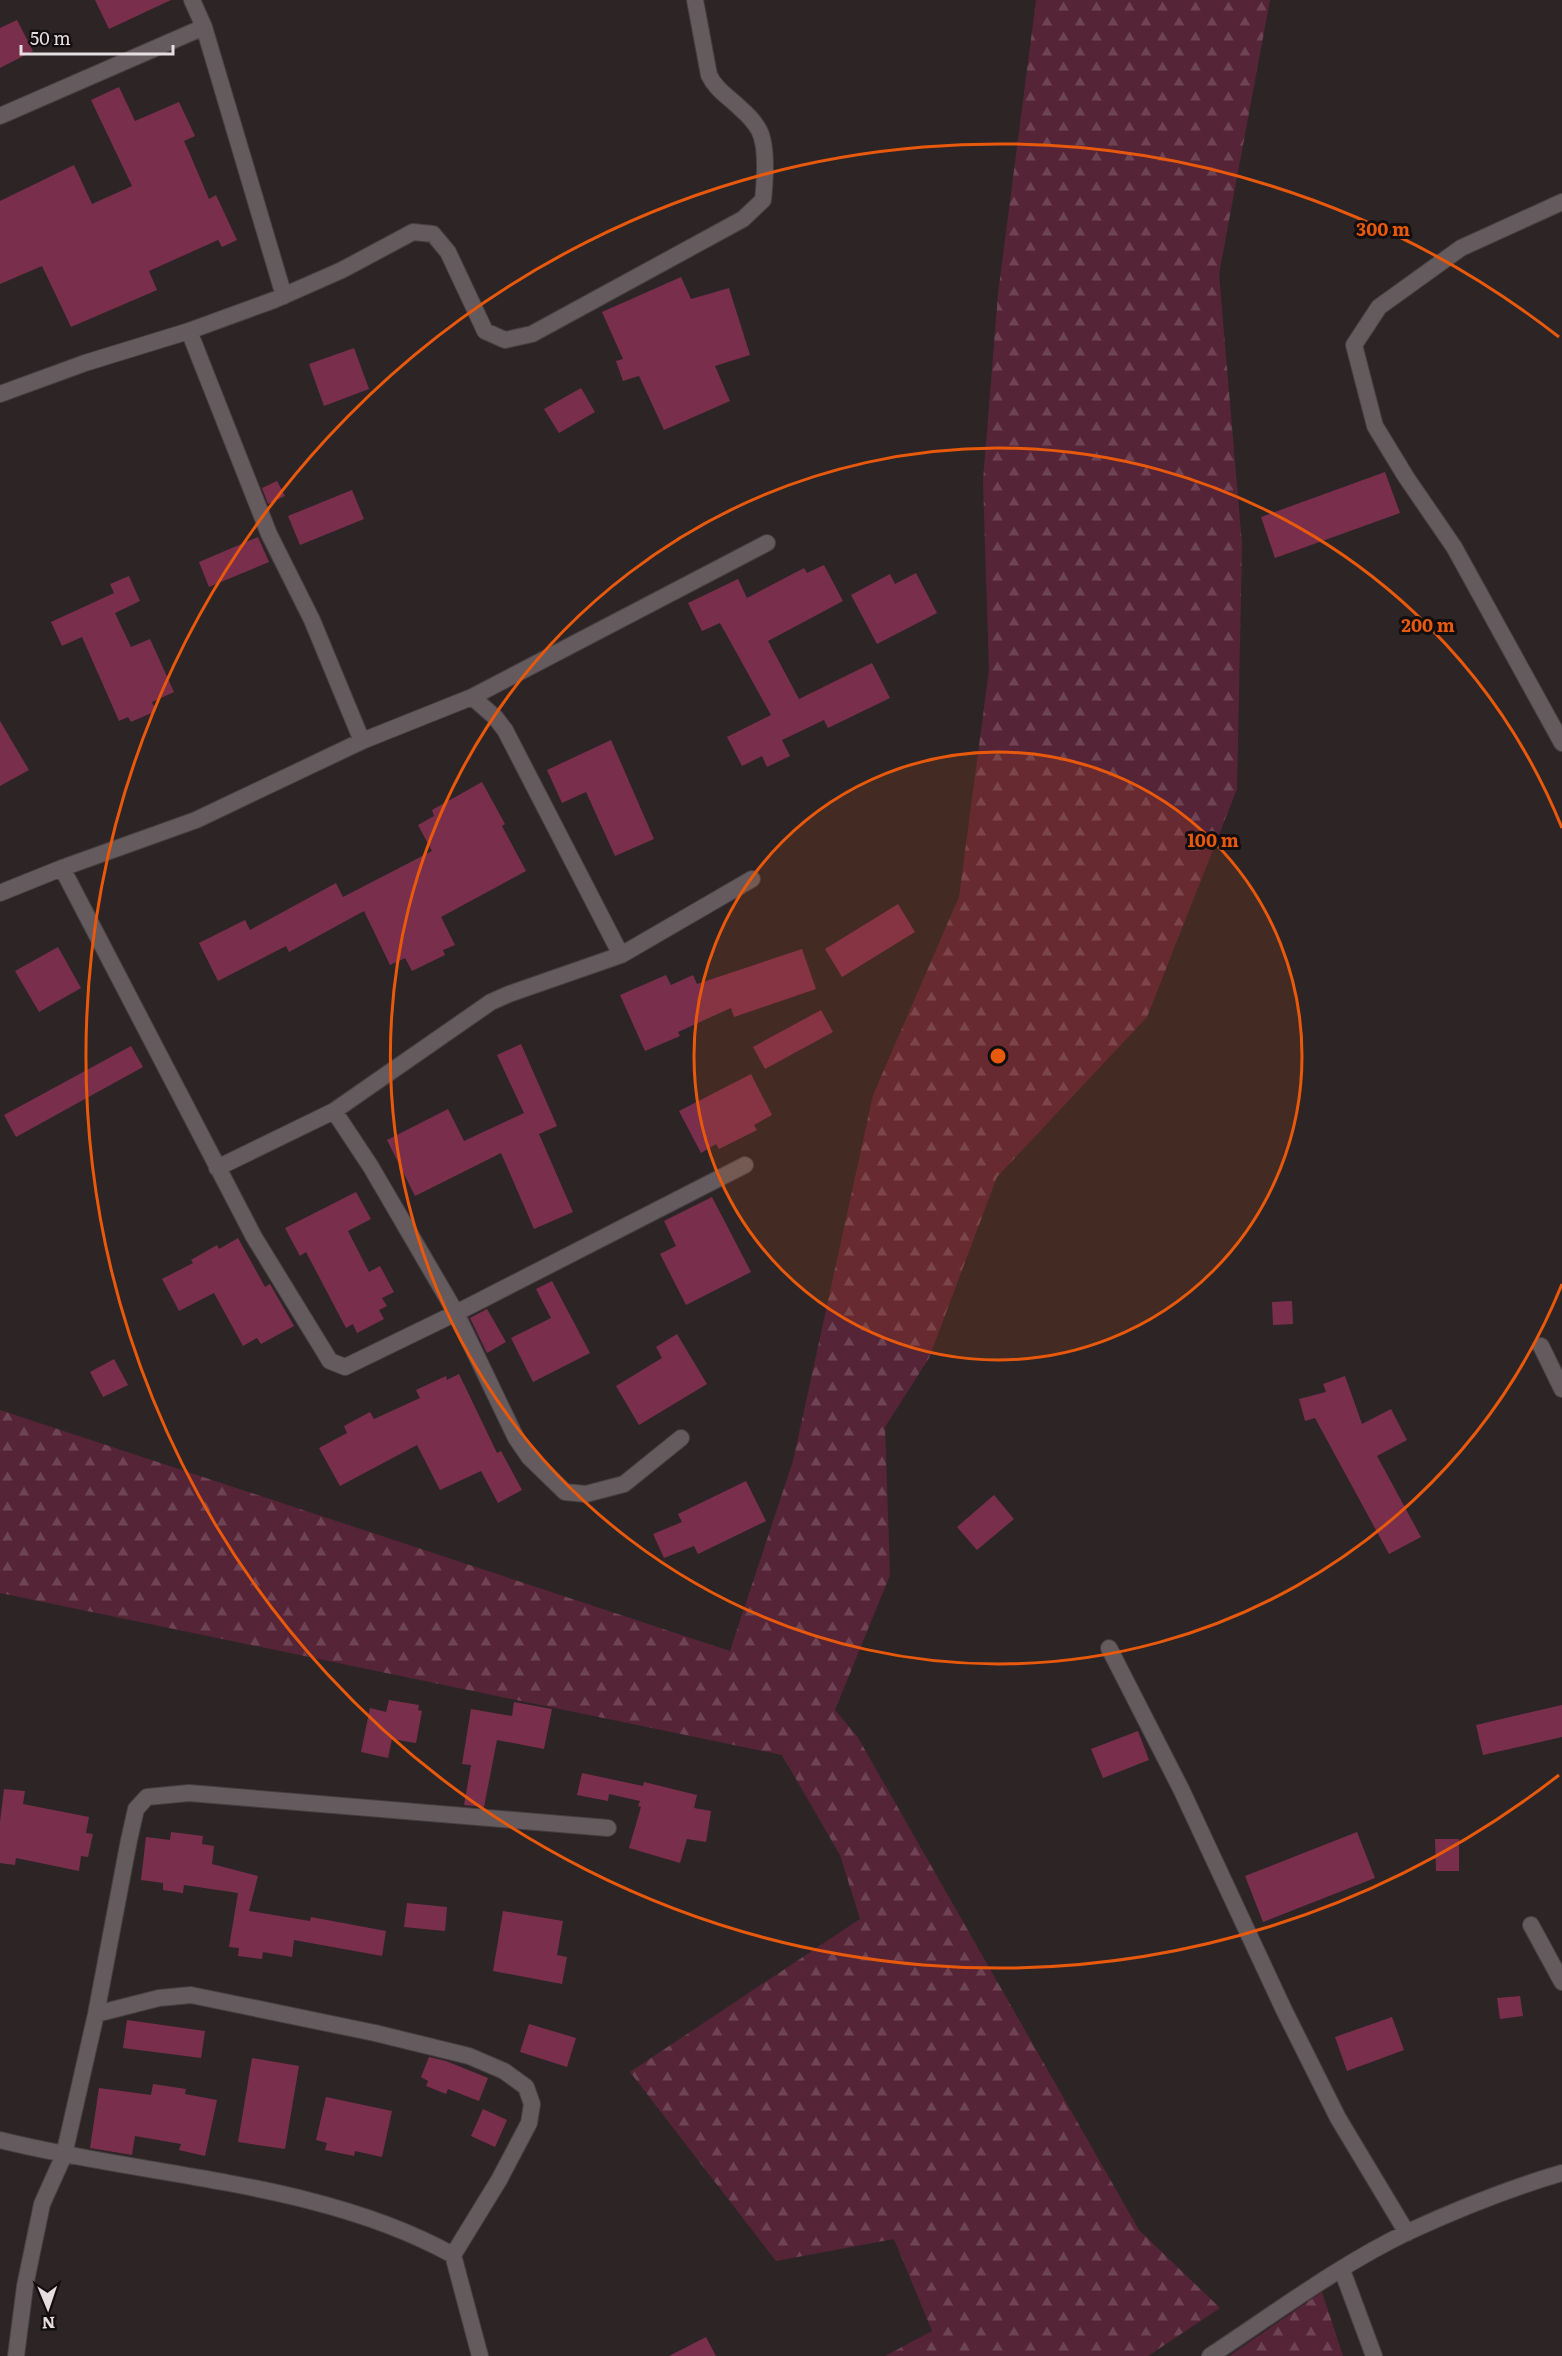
<svg xmlns="http://www.w3.org/2000/svg" width="1562" height="2356" font-family="Literata,serif">
<style>
.forest{fill:url(#forest-firs)}
.building{fill:#792f4c}
.lines{fill:none;stroke-linecap:round;stroke-linejoin:round}
.street-casing{stroke:#473f41;stroke-width:18}
.street{stroke:#655a5d;stroke-width:16}
.ring{fill:none;stroke:#e8590c;stroke-width:3}
.centre{fill:#e8590c;stroke:#120e0f;stroke-width:3}
.ring-label{font-size:18px;text-anchor:middle;font-weight:bold;fill:#e8590c;stroke:#120e0f;stroke-width:6;stroke-linejoin:round;paint-order:stroke}
</style>
<defs>
<pattern id="forest-firs" width="22" height="20" patternUnits="userSpaceOnUse" patternTransform="scale(1.5)"><rect width="22" height="20" fill="#562437"/><path d="M5 1l3.5 6h-7zM16 11l3.5 6h-7z" fill="#6e4354"/></pattern>
</defs>
<rect width="100%" height="100%" fill="#2d2426"/>
<path class="forest" d="M1036 0H1270L1219 274 1242 544 1237 789 1147 1017 997 1177 929 1358 885 1427 890 1575 835 1710 857 1736 1139 2230 1220 2308 1148 2356H885L932 2331 894 2239 776 2261 630 2072 860 1919 840 1855 782 1755 0 1593V1410L730 1651 793 1461 873 1095 959 897 989 670 983 481 998 294Z
M1322 2292 1343 2356H1229Z"/>
<path class="building" d="M95 0H171L109 29Z
M17 20 33 51 0 68V28Z
M119 87 135 121 179 102 195 136 184 141 189 152 209 199 216 195 237 240 222 247 218 240 149 271 157 290 71 327 42 266 0 284V201L74 165 92 204 132 186 91 100Z
M681 277 691 299 729 288 750 355 715 366 730 401 664 430 639 376 623 381 616 361 623 359 602 312Z
M354 348 369 389 324 406 309 364Z
M581 388 595 412 559 433 544 409Z
M1385 472 1400 513 1275 558 1261 517Z
M277 481 285 496 268 504 262 488Z
M352 490 364 519 300 545 288 516Z
M258 537 269 562 209 587 199 562Z
M824 565 843 601 768 641 799 699 872 663 890 698 828 728 824 720 782 740 790 756 767 767 762 756 742 766 727 737 771 715 720 623 702 631 688 603 738 579 747 598 804 568 807 573Z
M916 573 937 613 877 644 851 595 890 574 895 584Z
M129 576 140 601 115 613 131 647 150 639 174 692 152 702 156 711 131 722 128 717 119 721 82 637 62 646 51 622 114 593 110 584Z
M0 721 29 770 0 786Z
M611 740 654 839 615 856 586 792 562 803 547 770Z
M482 782 505 824 502 826 526 871 441 917 455 945 443 950 445 955 412 971 405 958 390 965 364 911 289 952 286 946 218 981 199 943 245 920 250 930 336 883 343 897 432 851 418 825 434 816 432 810Z
M898 904 915 932 842 977 825 949Z
M58 947 81 988 39 1012 15 971Z
M802 949 816 989 734 1017 731 1008 678 1032 680 1036 645 1051 620 995 666 975 671 985 693 975 697 984Z
M821 1010 833 1032 765 1069 753 1047Z
M521 1044 557 1126 539 1134 573 1212 534 1229 501 1153 415 1196 387 1140 448 1109 464 1141 524 1113 497 1055Z
M131 1046 143 1067 16 1137 4 1115Z
M751 1074 772 1115 754 1125 757 1130 719 1149 716 1144 701 1153 679 1111Z
M356 1192 371 1219 348 1231 369 1272 380 1266 394 1292 382 1298 387 1306 379 1310 384 1319 357 1333 353 1324 346 1328 306 1252 300 1256 285 1228Z
M712 1197 751 1272 686 1305 660 1254 676 1246 664 1221Z
M238 1238 265 1287 270 1284 294 1326 261 1344 257 1338 243 1346 214 1293 179 1311 162 1279 193 1263 191 1260 217 1245 219 1249Z
M552 1281 590 1353 533 1382 511 1338 551 1318 536 1289Z
M1292 1301 1293 1324 1273 1325 1272 1302Z
M487 1309 506 1342 487 1353 470 1318Z
M677 1334 707 1384 639 1425 616 1386 662 1358 656 1347Z
M114 1359 128 1385 103 1397 90 1372Z
M459 1374 497 1453 501 1451 522 1490 498 1503 481 1471 440 1490 417 1445 340 1486 319 1448 347 1433 344 1426 370 1412 374 1419 385 1414 420 1398 416 1390 446 1376 447 1380Z
M1345 1376 1362 1424 1391 1409 1407 1440 1377 1456 1421 1537 1389 1554 1315 1418 1305 1421 1299 1399 1326 1392 1323 1384Z
M746 1481 766 1521 698 1554 694 1546 664 1558 653 1534 682 1522 678 1514Z
M994 1495 1014 1519 977 1550 957 1527Z
M389 1700 419 1705 418 1710 422 1711 416 1743 392 1739 388 1758 361 1752 370 1708 386 1712Z
M514 1702 552 1709 544 1749 497 1740 484 1807 464 1805 471 1765 462 1764 471 1709 512 1716Z
M1562 1705V1737L1483 1755 1476 1725Z
M1138 1731 1149 1760 1103 1778 1091 1749Z
M582 1773 643 1786 644 1782 697 1795 694 1808 711 1811 706 1842 687 1839 680 1863 629 1848 641 1807 638 1806 640 1801 609 1794 608 1801 577 1795Z
M4 1789 25 1791 23 1804 89 1817 86 1833 93 1834 88 1857 81 1856 79 1871 16 1858 15 1865 0 1863V1822Z
M171 1832 203 1836 202 1844 214 1846 212 1864 258 1876 249 1911 310 1921 311 1917 386 1931 382 1956 294 1940 292 1957 263 1952 262 1959 238 1956 239 1948 229 1947 238 1893 184 1885 183 1893 163 1890V1883L141 1880 146 1837 170 1840Z
M1357 1832 1375 1878 1263 1922 1245 1876Z
M1435 1839H1459V1871H1436Z
M407 1903 447 1907 445 1931 404 1927Z
M503 1911 563 1921 557 1955 567 1957 562 1984 493 1971Z
M1520 1996 1523 2016 1500 2019 1497 1998Z
M1392 2017 1404 2050 1347 2071 1335 2037Z
M127 2020 205 2031 201 2058 123 2048Z
M529 2024 576 2038 567 2067 520 2052Z
M429 2057 446 2061 488 2078 479 2101 448 2089 446 2094 426 2086 428 2081 421 2077Z
M252 2058 299 2066 285 2149 238 2142Z
M153 2084 186 2089 185 2094 217 2100 205 2156 179 2150 181 2144 135 2136 132 2155 90 2148 99 2088 151 2095Z
M326 2097 392 2111 382 2157 355 2151 354 2156 325 2150 327 2143 316 2140Z
M483 2109 507 2120 495 2147 471 2136Z
M706 2337 716 2356H669Z"/>
<g class="lines">
<g class="street-casing">
<path id="street" d="M192 0 204 27 284 296
M0 116 204 27
M1562 202 1461 248 1379 307 1354 345 1375 426 1406 477 1454 547 1562 743
M189 331 269 534 312 620 362 741
M0 394 85 363 189 331 274 300 342 270 413 232 433 234 448 252 485 331 505 340 532 334 743 219 763 200C765 181 768 147 759 130 755 123 747 114 741 109 729 97 716 90 709 75L695 0
M472 697 495 717 505 730 621 955
M62 868 254 1237 330 1361 345 1367 456 1313 745 1165
M0 893 62 868 196 820 362 741 472 697 767 543
M334 1111 371 1167 456 1313 516 1438 529 1457 565 1492 586 1494 624 1484 681 1438
M217 1168 334 1111 491 1002 509 994 621 955 752 879
M1541 1346 1562 1389
M1109 1648 1181 1789 1284 2010 1338 2118 1407 2233
M1531 1925 1562 1982
M96 2014 159 1998 191 1995 375 2033 469 2056 504 2071 526 2087 532 2104 529 2123 499 2180 453 2255
M0 2140C147 2177 320 2181 453 2255L480 2356
M1342 2270 1374 2356
M16 2356 25 2286 42 2204 64 2155 96 2014 129 1840 136 1809 147 1797 189 1793 608 1828
M1210 2356C1274 2314 1339 2265 1408 2232 1458 2209 1510 2188 1562 2173"/>
</g>
<use href="#street" class="street"/>
</g>
<circle cx="998" cy="1056" r="304" fill="#e8590c" fill-opacity=".12"/>
<g class="ring">
<circle cx="998" cy="1056" r="304"/>
<path d="M1562 1284A608 608 0 1 1 1562 828"/>
<path d="M1559 1775A912 912 0 1 1 1559 337"/>
</g>
<circle cx="998" cy="1056" r="9" class="centre"/>
<g class="ring-label">
<text x="1383" y="236">300 m</text>
<text x="1428" y="632">200 m</text>
<text x="1213" y="847">100 m</text>
</g>
<g transform="translate(48 2308) rotate(178)" stroke="#120e0f" stroke-width="4.5" paint-order="stroke">
<path d="M0-4.5L10 22L0 15L-10 22Z" fill="#e4dee0"/>
<text y="-9" font-size="16" font-weight="bold" text-anchor="middle" fill="#e4dee0">N</text>
</g>
<path d="M21 45v9h152v-9" fill="none" stroke="#e4dee0" stroke-width="3"/>
<text x="30" y="45" font-size="18" fill="#e4dee0" stroke="#120e0f" stroke-width="4.5" paint-order="stroke">50 m</text>
</svg>
